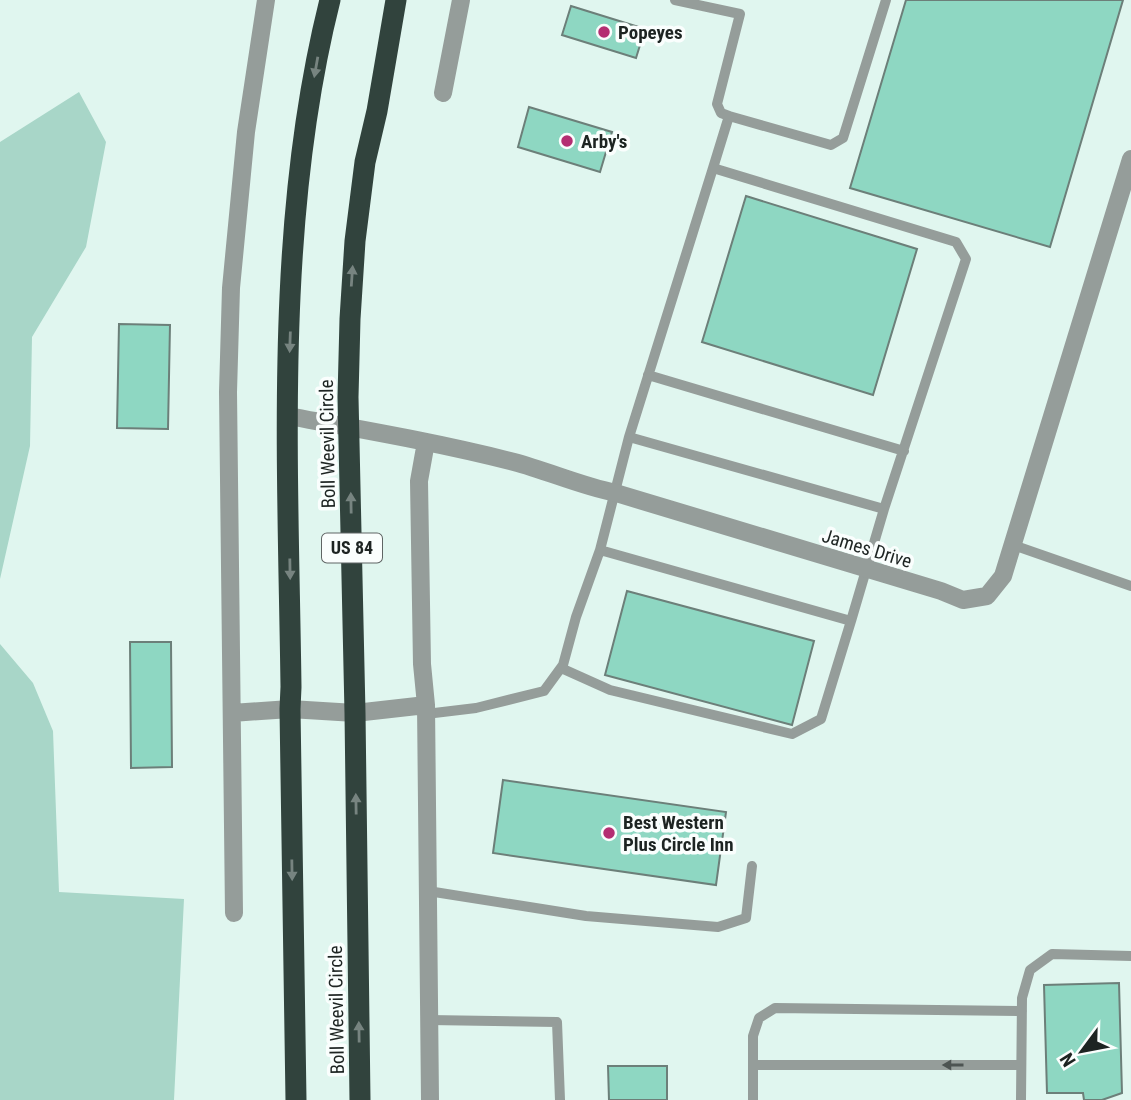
<svg xmlns="http://www.w3.org/2000/svg" width="1131" height="1100" font-family="'Roboto Condensed',sans-serif">
<style>
.green{fill:#a8d6c8}
.building{fill:#8ed7c2;stroke:#6c7f79;stroke-width:2}
.lines{fill:none;stroke-linecap:round;stroke-linejoin:round}
.lane{stroke:#959d9a;stroke-width:10}
.street{stroke:#959d9a;stroke-width:18}
.highway{stroke:#31433d;stroke-width:21}
.oneway{fill:#778480}
.oneway2{fill:#4d5452}
.poi-dot{fill:#b42e72;stroke:#fafefd;stroke-width:2.5}
.labels{text-anchor:middle;stroke-width:7;stroke-linejoin:round;paint-order:stroke}
.shield{fill:#fafefd;stroke:#5f6564;stroke-width:2}
.shield-label{font-size:18px;font-weight:bold;fill:#1d2422}
.poi-label{font-size:19px;font-weight:bold;fill:#1d2422;stroke:#fafefd;text-anchor:start}
.street-label{font-size:19px;fill:#1d2422;stroke:#fafefd}
</style>
<rect width="100%" height="100%" fill="#e0f6ef"/>
<path class="green" d="M79 92 106 142 86 247 32 337 30 446 0 579V142Z
M0 644 33 683 53 731 59 892 184 899 174 1100H0Z"/>
<path class="building" d="M906 0H1123L1050 247 850 188Z
M571 6 645 29 636 58 562 35Z
M529 107 612 132 600 172 518 147Z
M746 196 917 249 873 395 702 342Z
M119 324 170 325 168 429 117 428Z
M627 591 814 641 792 725 605 675Z
M130 642H171L172 767 131 768Z
M503 780 726 812 716 885 493 853Z
M1119 983 1122 1093 1102 1100H1084L1083 1093H1047L1044 985Z
M608 1066H667V1100H609Z"/>
<g class="lines">
<path class="lane" d="M675 0 740 14 717 104 721 113 729 116
M713 168 729 116 831 145 843 138 886 0
M648 375 904 451
M629 437 713 168 956 242 966 259 884 509
M629 437 884 509 851 621 600 550Z
M1013 545 1131 586
M561 668 610 690 792 734 821 719 851 621
M426 714 476 708 544 691 563 665 576 617 600 550
M428 891 586 916 718 927 746 918 752 866
M429 1020 557 1022 560 1100
M753 1065H1021
M753 1100V1036L759 1018 775 1008 1022 1011
M1021 1100 1022 998 1030 970 1052 954 1131 956"/>
<path class="street" d="M443 93 461 0
M288 416C364 430 440 443 514 462 548 471 581 486 616 493L941 591 963 600 987 596 1003 576 1131 159
M426 442 419 481 422 664 426 705 430 1100
M232 713 290 709 355 713 426 705
M234 913 228 392 231 288 246 132 266 0"/>
<path class="highway" d="M296 1100 290 709 291 687C288 460 274 222 330 0
M360 1100 355 713 348 397 350 319 355 241 365 162 377 111 396 0"/>
</g>
<defs><path id="oneway-solid" d="M-6-.8H1V-3.2L6.5 0L1 3.2V.8H-6Z" transform="scale(1.75)"/></defs>
<g class="oneway">
<use href="#oneway-solid" transform="translate(316 67) rotate(100)"/>
<use href="#oneway-solid" transform="translate(352 276) rotate(-86)"/>
<use href="#oneway-solid" transform="translate(290 342) rotate(92)"/>
<use href="#oneway-solid" transform="translate(351 503) rotate(-91)"/>
<use href="#oneway-solid" transform="translate(290 569) rotate(89)"/>
<use href="#oneway-solid" transform="translate(356 804) rotate(-91)"/>
<use href="#oneway-solid" transform="translate(292 870) rotate(89)"/>
<use href="#oneway-solid" transform="translate(359 1032) rotate(-91)"/>
</g>
<use class="oneway2" href="#oneway-solid" transform="translate(953 1065) rotate(180)"/>
<g class="poi-dot">
<circle cx="604" cy="32" r="7"/>
<circle cx="567" cy="141" r="7"/>
<circle cx="609" cy="833" r="7"/>
</g>
<g class="labels">
<rect class="shield" x="322" y="533.5" width="60" height="29" rx="5"/>
<g class="shield-label">
<text x="352" y="554">US 84</text>
</g>
<g class="poi-label">
<text x="618" y="39">Popeyes</text>
<text x="581" y="148">Arby's</text>
<text x="623" y="829">Best Western<tspan x="623" dy="22">Plus Circle Inn</tspan></text>
</g>
<g class="street-label">
<text transform="translate(327 444) rotate(-91)" y="7">Boll Weevil Circle</text>
<text transform="translate(867 548) rotate(17)" y="7">James Drive</text>
<text transform="translate(336 1010) rotate(-91)" y="7">Boll Weevil Circle</text>
</g>
</g>
<g transform="translate(1082 1051) rotate(238)" stroke="#fafefd" stroke-width="5" paint-order="stroke">
<path d="M0-5L12 26L0 18L-12 26Z" fill="#1d2422"/>
<text y="-10" font-size="19" font-weight="bold" text-anchor="middle" fill="#1d2422">N</text>
</g>
</svg>
